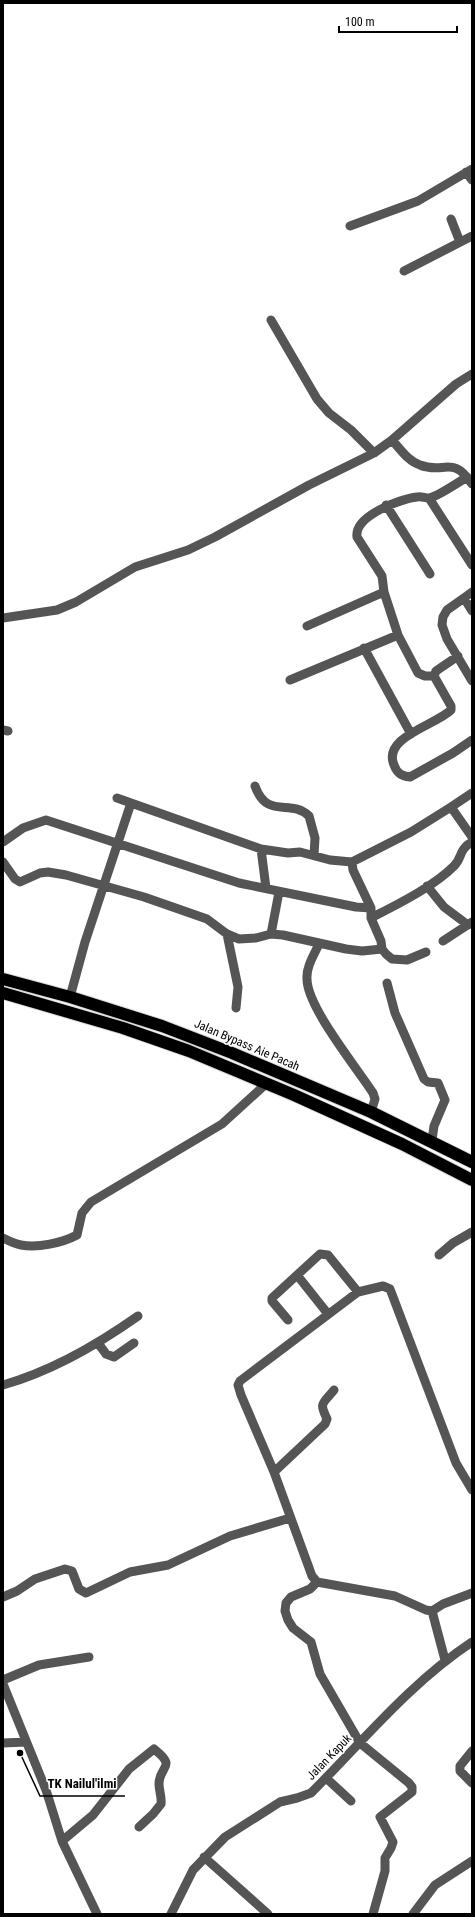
<svg xmlns="http://www.w3.org/2000/svg" width="475" height="1917" font-family="'Roboto Condensed',sans-serif">
<style>
.lines{fill:none;stroke-linecap:round;stroke-linejoin:round}
.highway-casing{stroke:#dbdbdb;stroke-width:14}
.minor{stroke:#555;stroke-width:9}
.highway{stroke:#000;stroke-width:12}
.labels{text-anchor:middle;stroke-width:3;stroke-linejoin:round;paint-order:stroke}
.street-label{font-size:12px;fill:#000;stroke:#fff}
.leader{fill:none;stroke:#000;stroke-width:1.5}
.callout-dot{fill:#000;stroke:#fff;stroke-width:1.5}
.callout-label{font-size:13px;text-anchor:middle;font-weight:bold;fill:#000;stroke:#fff;stroke-width:3;stroke-linejoin:round;paint-order:stroke}
</style>
<rect width="100%" height="100%" fill="#fff"/>
<g class="lines">
<g class="highway-casing">
<path id="highway" d="M3 979 70 997 162 1026 232 1053 371 1112 472 1162
M3 993 123 1028 189 1051 294 1095 402 1144 472 1180"/>
</g>
<path class="minor" d="M466 172 472 180
M451 219 460 242
M350 226 418 201 472 169
M404 271 472 236
M271 320 317 399 329 413 351 430 374 453
M392 440C401 450 408 461 420 465 444 475 452 454 472 484
M429 498 472 565
M386 505 430 574
M472 592 464 598 472 611
M464 598 447 610 443 617 442 625 447 639 472 681
M3 618 57 610 76 602 135 567 188 550 215 537 309 485 374 453 392 440 456 384 472 374
M307 626 384 592
M364 648 411 734
M458 656 436 671 434 676 451 706V710C436 725 382 737 394 765 397 773 401 776 410 777L453 753 472 740
M434 676H425L418 673 398 635 384 592 382 576 357 537C354 516 400 499 417 497 421 496 425 498 429 498 437 497 459 482 467 477
M290 680 398 635
M3 730 8 731
M255 786C267 820 291 798 309 816L315 838 314 855
M472 793 451 807 472 837
M117 798 261 849 288 853 300 852 330 860 352 862
M3 842 23 828 46 820 239 883 356 907 371 908
M261 849 266 888
M3 862 15 879 20 882 40 873 48 872 66 875 144 897 187 912 207 919 227 934 239 939 256 938 271 934 283 935 346 949 362 951 382 949
M427 886 444 907 468 925
M371 918C398 904 433 887 454 866 463 857 458 850 472 842
M227 934 238 987 236 1008
M271 934 279 892
M443 941 472 922
M319 944C314 955 306 967 307 979 307 1007 357 1068 373 1093L375 1099 371 1112
M426 952 407 960 392 959 386 954 382 949 381 941 371 918V908L353 870 352 862 411 832 451 807
M387 983 395 1013 424 1079 428 1082 438 1083 445 1100 434 1126 432 1140
M70 997 85 942 131 803
M3 1238C9 1241 15 1244 21 1245 38 1248 62 1243 77 1235L82 1213 91 1202 222 1124 267 1083
M439 1255 453 1243 472 1232
M297 1275 328 1314
M288 1320 272 1301V1298L320 1254 328 1255 358 1292
M98 1343 106 1354 114 1357 134 1343
M3 1385C52 1371 97 1345 138 1316
M274 1472 325 1424 327 1419C319 1402 322 1405 334 1390
M317 1582 395 1596 426 1610 432 1611 443 1604 472 1593
M3 1597 17 1591 35 1579 65 1569 72 1571 79 1589 86 1593 130 1572 168 1565 230 1536 290 1518
M432 1611 445 1660
M3 1680 39 1665 89 1657
M3 1684 46 1790 62 1841 97 1914
M3 1743 26 1742
M472 1751 460 1766V1771L472 1783
M326 1778 351 1801
M62 1841 93 1815 129 1769 154 1749C178 1768 159 1765 159 1784 159 1791 162 1797 161 1804L153 1814 139 1827
M204 1857 268 1914
M171 1914 193 1870 225 1837 280 1802 297 1798 311 1793C363 1741 410 1683 472 1642
M373 1914 385 1871V1858L391 1848 393 1842 380 1817 412 1792V1787L409 1783 360 1743 320 1674 311 1642 293 1628 288 1620 285 1611 286 1603 291 1597 310 1589 317 1582 312 1576 274 1472 241 1395 238 1385 240 1381 358 1292 383 1286 390 1289 456 1463 472 1490
M413 1914 435 1885 472 1861"/>
<use href="#highway" class="highway"/>
</g>
<g class="labels">
<g class="street-label">
<text transform="translate(247 1045) rotate(23)" y="4">Jalan Bypass Aie Pacah</text>
<text transform="translate(329 1757) rotate(-46)" y="4">Jalan Kapuk</text>
</g>
</g>
<path class="leader" d="M20 1753L40 1796H125"/>
<circle class="callout-dot" cx="20" cy="1753" r="4"/>
<g class="callout-label">
<text x="82" y="1788">TK Nailul'ilmi</text>
</g>
<rect width="475" height="1917" fill="none" stroke="#000000" stroke-width="8"/>
<path d="M339 26v6h118v-6" fill="none" stroke="#000000" stroke-width="2"/>
<text x="345" y="26" font-size="12" fill="#000000" stroke="#ffffff" stroke-width="3" paint-order="stroke">100 m</text>
</svg>
